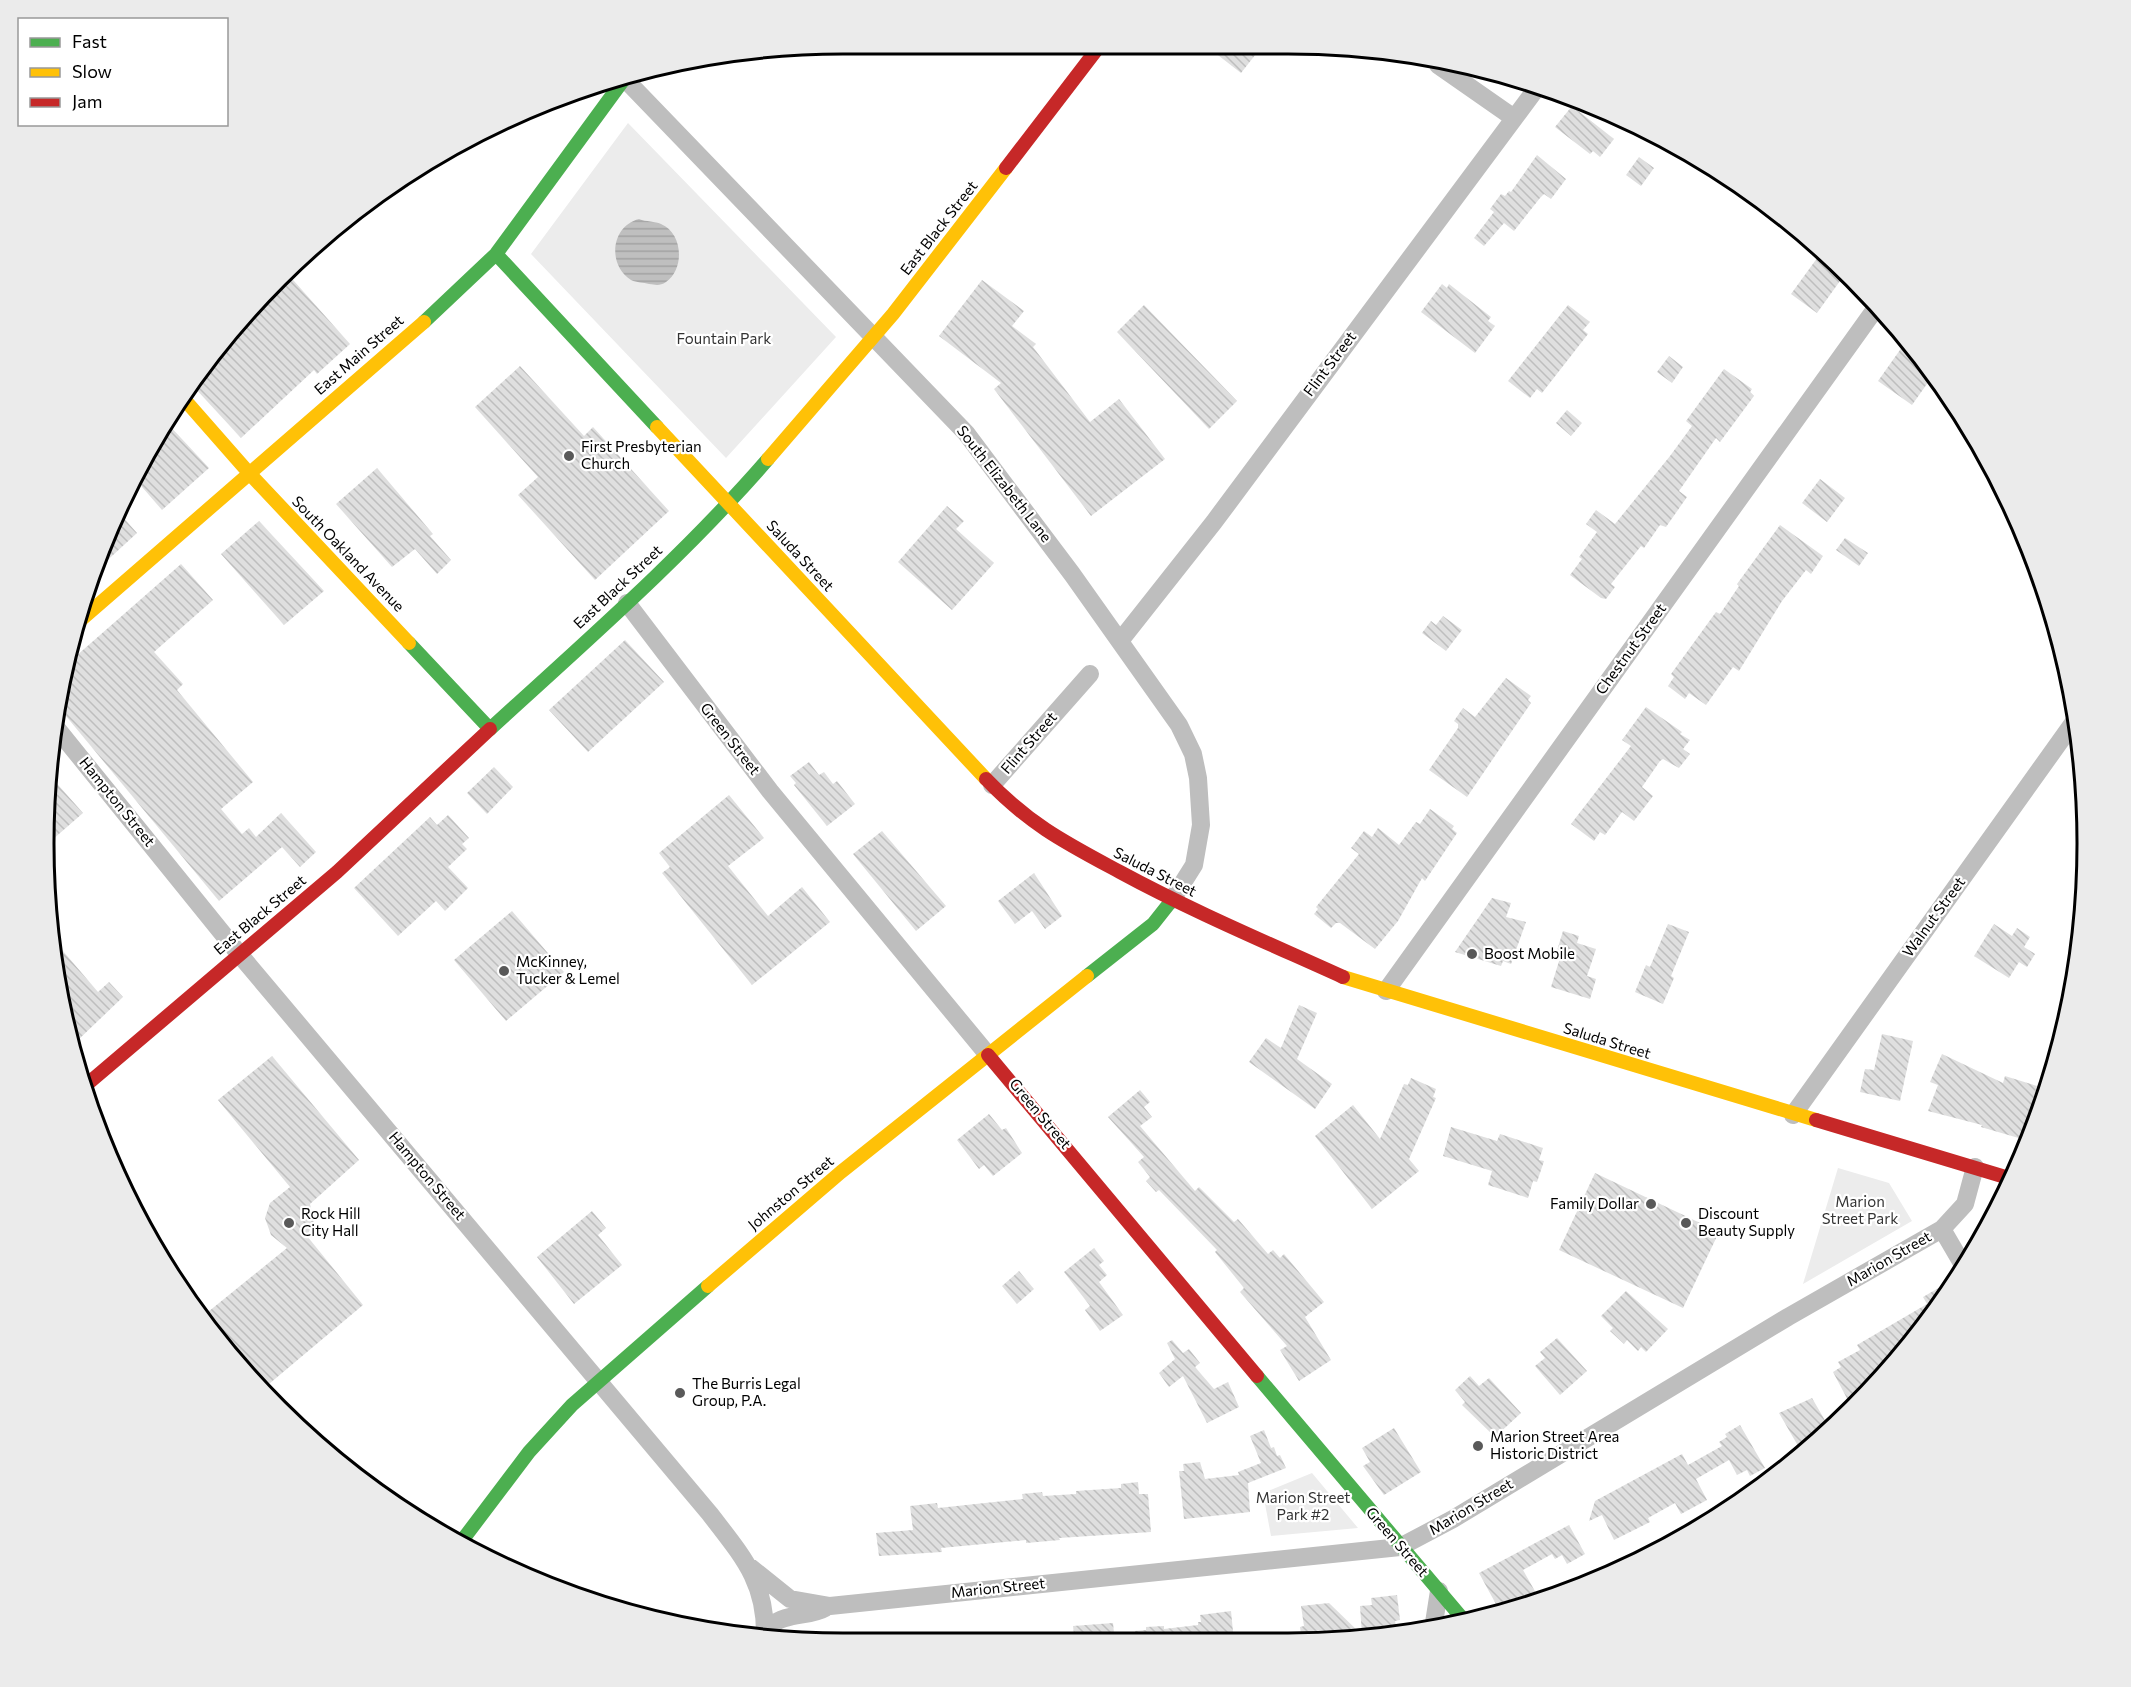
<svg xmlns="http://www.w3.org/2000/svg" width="2131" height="1687" font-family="Commissioner,sans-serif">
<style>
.park{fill:#ececec}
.water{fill:url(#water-rules)}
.building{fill:url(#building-back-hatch)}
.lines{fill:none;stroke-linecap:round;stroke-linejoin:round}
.street{stroke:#bebebe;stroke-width:18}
.fast{stroke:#4caf50;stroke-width:14}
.slow{stroke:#ffc107;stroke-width:14}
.jam{stroke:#c62828;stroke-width:14}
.poi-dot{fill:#595959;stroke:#fff;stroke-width:2}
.labels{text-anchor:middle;stroke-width:4.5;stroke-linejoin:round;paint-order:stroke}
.street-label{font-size:15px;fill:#000;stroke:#fff}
.park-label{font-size:15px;fill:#333;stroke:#fff}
.poi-label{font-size:15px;fill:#000;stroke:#fff;text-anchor:start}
.rim{fill:none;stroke:#000;stroke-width:3}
</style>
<defs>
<pattern id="water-rules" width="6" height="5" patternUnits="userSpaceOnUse" patternTransform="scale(1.5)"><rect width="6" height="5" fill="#bfbfbf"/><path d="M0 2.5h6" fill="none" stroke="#a2a2a2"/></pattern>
<pattern id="building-back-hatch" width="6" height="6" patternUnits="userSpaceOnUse" patternTransform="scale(1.5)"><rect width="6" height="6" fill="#dfdfdf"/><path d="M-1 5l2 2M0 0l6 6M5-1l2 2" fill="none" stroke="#bebebe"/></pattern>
</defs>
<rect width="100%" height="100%" fill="#fff"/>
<path class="park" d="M628 123 836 337 726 458 531 254Z
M1838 1168 1889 1183 1912 1221 1803 1284Z
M1312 1473 1358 1528 1271 1536 1263 1493Z"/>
<path class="water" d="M639 219C646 222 655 221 661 224 683 233 685 269 666 282 660 286 656 285 649 284 643 282 637 283 631 280 607 265 611 226 639 219Z"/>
<path class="building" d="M1205 45H1263L1241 73Z
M1572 106 1614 139 1600 157 1593 151 1590 154 1555 127Z
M1537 155 1566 179 1551 199 1544 194 1540 198 1514 231 1504 223 1484 246 1474 238 1494 212 1490 209 1501 194 1505 196 1509 191 1511 192Z
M1639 157 1654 168 1641 186 1626 175Z
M1823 250 1845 274 1817 313 1791 294Z
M286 272 350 344 317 374 314 370 241 438 194 387 278 278Z
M982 280 1024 311 1012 326 1036 344 1033 347 1090 422 1119 399 1165 459 1091 516 994 389 1001 383 939 336Z
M1442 284 1447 288 1449 284 1491 317 1488 321 1495 326 1475 353 1421 312Z
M1144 305 1237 401 1209 429 1117 332Z
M1568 305 1590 322 1583 330 1588 334 1542 393 1537 389 1530 398 1508 381Z
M1907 340 1934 374 1912 405 1878 381Z
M1669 356 1683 367 1672 383 1657 372Z
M520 366 584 436 593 427 669 511 595 580 518 495 538 477 475 407Z
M1724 369 1752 389 1750 392 1754 396 1720 442 1716 438 1679 491 1687 497 1666 527 1660 525 1644 548 1641 546 1611 584 1615 587 1606 599 1601 598 1570 575 1582 559 1579 557 1597 532 1586 524 1596 510 1615 524 1670 456 1692 426 1686 421Z
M1567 410 1582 423 1571 436 1556 423Z
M167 423 209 468 162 510 136 480 151 443Z
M377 468 433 534 430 536 451 560 437 574 415 549 392 567 336 504Z
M1820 479 1845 498 1827 522 1802 503Z
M947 506 964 521 956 529 994 563 952 610 898 562Z
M121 515 137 533 100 567 116 528Z
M259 521 324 591 284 625 221 554Z
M1780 525 1823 556 1811 574 1806 570 1782 601 1739 671 1733 667 1706 705 1689 693 1685 699 1668 686 1674 677 1671 674 1716 612 1720 614 1739 586 1737 584Z
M1845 538 1868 553 1859 566 1836 550Z
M181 564 213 600 154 652 183 684 177 690 253 782 221 809 242 834 249 828 256 837 281 813 316 852 300 867 282 847 219 901 61 710 67 664Z
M1443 616 1462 630 1446 651 1422 633 1431 621 1436 625Z
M625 640 664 682 588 752 549 710Z
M1506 678 1531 696 1528 700 1531 703 1467 797 1429 770 1458 728V724L1454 721 1463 708 1475 717Z
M1646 707 1682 732 1680 734 1690 740 1683 749 1690 754 1679 768 1663 759 1660 761 1642 787 1653 796 1634 821 1622 812 1605 835 1600 832 1594 841 1571 824 1631 746 1622 740Z
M809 762 819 775 824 772 833 784 837 781 855 804 827 826 794 785 796 783 790 776Z
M494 767 513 787 487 814 467 793Z
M52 778 83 813 44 847V843Z
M729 795 764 838 728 866 768 916 802 887 830 922 752 985 662 873 670 867 659 853Z
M1430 809 1454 826 1452 829 1457 833 1425 881 1422 878 1398 921 1375 949 1340 923H1336L1331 928 1314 914 1318 909 1316 907 1359 854 1351 848 1364 831 1372 837 1378 828 1399 845 1416 822 1420 824Z
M448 815 469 838 462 844 467 849 448 867 468 888 445 911 436 901 398 936 354 888 430 817 437 825Z
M882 831 946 906 916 931 853 854Z
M1034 873 1062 916 1045 929 1032 911 1015 924 998 901Z
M1492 898 1511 903 1506 917 1526 922 1511 964 1503 961 1501 966 1455 952Z
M512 911 564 972 506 1021 454 960Z
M1668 924 1689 932 1671 976 1674 978 1663 1004 1635 992 1646 965 1650 967Z
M1994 924 2012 936 2017 928 2030 937 2024 947 2035 954 2027 967 2019 962 2009 978 1974 956Z
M1563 931 1579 936 1577 943 1596 949 1587 976 1596 979 1590 999 1551 987 1560 958 1555 957Z
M57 944 98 992 109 982 123 997 77 1041 68 1031Z
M1299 1005 1317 1013 1297 1059 1332 1084 1315 1109 1249 1062 1266 1038 1281 1048Z
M1882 1034 1913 1041 1900 1101 1860 1092 1865 1069 1874 1070Z
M1942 1054 2003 1083 2005 1076 2037 1086 2022 1139 1981 1127 1982 1125 1928 1111 1938 1085 1930 1082Z
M272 1056 359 1160 310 1204 314 1221 307 1236 363 1305 263 1389 242 1371 203 1316 287 1248 271 1235 265 1218 270 1203 290 1187 218 1100Z
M1411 1078 1436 1089 1433 1097 1436 1098 1409 1159 1419 1171 1372 1209 1315 1136 1353 1105 1380 1139 1404 1084 1408 1085Z
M1140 1090 1150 1102 1144 1107 1152 1117 1140 1126 1195 1191 1199 1187 1234 1222 1238 1219 1268 1254 1273 1250 1280 1258 1284 1254 1324 1302 1305 1317 1331 1360 1299 1381 1280 1350 1287 1346 1240 1292 1244 1288 1215 1252 1217 1250 1159 1190 1156 1192 1146 1181 1150 1177 1138 1162 1144 1157 1108 1117Z
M989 1114 1002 1130 1006 1128 1022 1153 993 1176 984 1165 979 1169 957 1140Z
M1451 1127 1497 1141 1500 1134 1543 1148 1539 1160 1544 1161 1537 1182 1533 1181 1528 1198 1488 1185 1492 1171 1443 1156Z
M1595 1173 1719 1232 1683 1308 1559 1250Z
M592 1211 606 1228 598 1235 622 1265 574 1304 537 1257Z
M1094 1248 1104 1261 1099 1265 1107 1275 1099 1282 1123 1315 1100 1331 1085 1310 1090 1306 1064 1272Z
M1019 1271 1034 1289 1017 1304 1002 1286Z
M1954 1279 1922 1331 1851 1406 1833 1372 1841 1367 1838 1362 1860 1350 1857 1345 1927 1304 1923 1297Z
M1626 1291 1668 1329 1646 1352 1641 1347 1638 1351 1627 1340 1624 1344 1610 1331 1613 1328 1601 1316Z
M1557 1338 1587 1371 1560 1395 1535 1366 1545 1358 1540 1352Z
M1172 1340 1183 1353 1189 1349 1200 1363 1195 1367 1214 1389 1228 1382 1239 1407 1207 1423 1183 1376 1169 1387 1159 1373 1175 1359 1167 1343Z
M1470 1376 1479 1386 1489 1378 1521 1413 1495 1437 1462 1405 1465 1402 1455 1390Z
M1812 1398 1830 1429 1818 1441 1801 1451 1779 1413Z
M1740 1425 1765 1468 1750 1476 1747 1470 1737 1475 1729 1460 1696 1479 1707 1500 1681 1514 1675 1503 1648 1518 1650 1522 1614 1540 1602 1515 1589 1521 1595 1501 1682 1454 1688 1465 1722 1446 1719 1442 1727 1437 1725 1434Z
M1394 1428 1421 1472 1384 1495 1363 1466 1370 1462 1362 1448Z
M1264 1430 1271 1448 1274 1447 1277 1456 1280 1455 1286 1468 1248 1483 1250 1512 1184 1519 1179 1471H1184L1183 1464 1200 1462 1205 1479 1239 1475 1238 1472 1261 1463 1250 1436Z
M1138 1482 1139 1494H1148L1151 1532 1059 1538 1060 1540 1026 1543V1540L941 1548 942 1552 879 1556 876 1533 913 1530 910 1506 937 1503 938 1508 1023 1499 1022 1494 1042 1492 1043 1496 1076 1494V1491L1121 1488V1484Z
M1569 1525 1585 1554 1567 1564 1562 1555 1555 1559 1552 1554 1523 1570 1541 1602 1507 1609 1503 1602 1497 1606 1479 1573Z
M1397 1595 1400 1620 1395 1621 1397 1631 1340 1642H1302L1300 1627 1304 1626 1301 1606 1329 1603 1362 1635 1360 1606 1372 1605 1371 1598Z
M1231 1611 1234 1642H1136L1135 1631 1146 1630V1627L1164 1626V1629L1198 1625V1622H1201L1200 1615Z
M1113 1623 1115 1643H1075L1073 1626Z"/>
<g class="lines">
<path class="street" d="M1438 65 1514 118
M623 77 966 433 1072 574 1179 725 1193 754 1198 778 1201 825 1194 865 1172 900
M627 603 770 791 988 1055
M1120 641 1214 522 1539 85
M58 730 240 955 710 1514C742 1556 766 1581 765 1636
M992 785 1090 674
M1386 991 1876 308
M1793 1115 2076 719
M1963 1265 1942 1229 1965 1204 1975 1167
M750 1567 790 1599 830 1606 1400 1547 1453 1519 1788 1317 1942 1229
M1434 1623 1439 1591
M766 1636C769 1633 771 1627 774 1624 783 1614 812 1616 825 1608"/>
<path class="fast" d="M496 254 657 427
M424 322 496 254 627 75
M409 643 490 729C585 642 683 557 768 459
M1087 976 1153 924 1172 900
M1257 1376 1462 1618
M461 1542 529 1452 572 1405 708 1286"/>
<path class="slow" d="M184 399 249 473 409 643
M657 427 986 779
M768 459 893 314 1006 168
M75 625 424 322
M1343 977 1816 1120
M708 1286 841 1172 1087 976"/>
<path class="jam" d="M1006 168 1101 44
M986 779C1030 825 1066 843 1120 872 1192 911 1268 943 1343 977
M988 1055 1257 1376
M85 1086 337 872 490 729
M1816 1120 2012 1179"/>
</g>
<g class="poi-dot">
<circle cx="569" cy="456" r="6"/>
<circle cx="1472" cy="954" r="6"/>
<circle cx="504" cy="971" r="6"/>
<circle cx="1651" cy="1204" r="6"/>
<circle cx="289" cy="1223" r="6"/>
<circle cx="1686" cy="1223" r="6"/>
<circle cx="680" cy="1393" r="6"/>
<circle cx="1478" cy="1446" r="6"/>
</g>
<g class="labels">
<g class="street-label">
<text transform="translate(939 228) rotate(-52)" y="5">East Black Street</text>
<text transform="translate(359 355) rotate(-41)" y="5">East Main Street</text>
<text transform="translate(1330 364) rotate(-53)" y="5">Flint Street</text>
<text transform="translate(1004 484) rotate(52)" y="5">South Elizabeth Lane</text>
<text transform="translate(348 554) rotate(46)" y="5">South Oakland Avenue</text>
<text transform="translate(800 556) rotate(47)" y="5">Saluda Street</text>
<text transform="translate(618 587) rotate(-43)" y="5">East Black Street</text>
<text transform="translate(1631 649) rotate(-54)" y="5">Chestnut Street</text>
<text transform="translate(730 739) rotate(52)" y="5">Green Street</text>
<text transform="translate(1029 743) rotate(-49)" y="5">Flint Street</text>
<text transform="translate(117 802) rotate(51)" y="5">Hampton Street</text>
<text transform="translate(1155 872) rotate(27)" y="5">Saluda Street</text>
<text transform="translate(260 915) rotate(-40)" y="5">East Black Street</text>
<text transform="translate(1934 917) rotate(-54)" y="5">Walnut Street</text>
<text transform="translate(1607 1041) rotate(17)" y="5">Saluda Street</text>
<text transform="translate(1040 1114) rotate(50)" y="5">Green Street</text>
<text transform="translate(427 1176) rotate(50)" y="5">Hampton Street</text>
<text transform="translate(791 1193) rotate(-40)" y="5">Johnston Street</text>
<text transform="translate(1889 1259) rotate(-30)" y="5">Marion Street</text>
<text transform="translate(1471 1507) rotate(-31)" y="5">Marion Street</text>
<text transform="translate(1397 1542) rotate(49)" y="5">Green Street</text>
<text transform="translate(998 1588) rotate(-6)" y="5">Marion Street</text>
</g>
<g class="park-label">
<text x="724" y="344">Fountain Park</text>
<text x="1860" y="1207">Marion<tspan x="1860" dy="17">Street Park</tspan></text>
<text x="1303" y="1503">Marion Street<tspan x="1303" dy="17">Park #2</tspan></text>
</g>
<g class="poi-label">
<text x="581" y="452">First Presbyterian<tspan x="581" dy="17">Church</tspan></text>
<text x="1484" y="959">Boost Mobile</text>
<text x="516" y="967">McKinney,<tspan x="516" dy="17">Tucker &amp; Lemel</tspan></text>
<text x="1639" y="1209" text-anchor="end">Family Dollar</text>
<text x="301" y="1219">Rock Hill<tspan x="301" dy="17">City Hall</tspan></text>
<text x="1698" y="1219">Discount<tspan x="1698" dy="17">Beauty Supply</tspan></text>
<text x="692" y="1389">The Burris Legal<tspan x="692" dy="17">Group, P.A.</tspan></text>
<text x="1490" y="1442">Marion Street Area<tspan x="1490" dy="17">Historic District</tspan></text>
</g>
</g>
<path d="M0 0H2131V1687H0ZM843 54H1288A789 789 0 0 1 2077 843V844A789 789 0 0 1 1288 1633H843A789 789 0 0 1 54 844V843A789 789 0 0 1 843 54Z" fill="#ebebeb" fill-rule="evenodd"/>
<path class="rim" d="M843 54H1288A789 789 0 0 1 2077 843V844A789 789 0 0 1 1288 1633H843A789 789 0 0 1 54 844V843A789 789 0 0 1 843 54Z"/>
<rect x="18" y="18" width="210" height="108" fill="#ffffff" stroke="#999999" stroke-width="1.5"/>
<rect x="30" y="38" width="30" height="9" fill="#4caf50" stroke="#999999" stroke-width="1.5"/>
<text x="72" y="48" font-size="18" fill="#000000">Fast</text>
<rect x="30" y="68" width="30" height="9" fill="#ffc107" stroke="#999999" stroke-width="1.5"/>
<text x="72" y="78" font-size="18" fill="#000000">Slow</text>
<rect x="30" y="98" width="30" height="9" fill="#c62828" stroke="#999999" stroke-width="1.5"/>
<text x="72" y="108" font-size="18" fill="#000000">Jam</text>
</svg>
